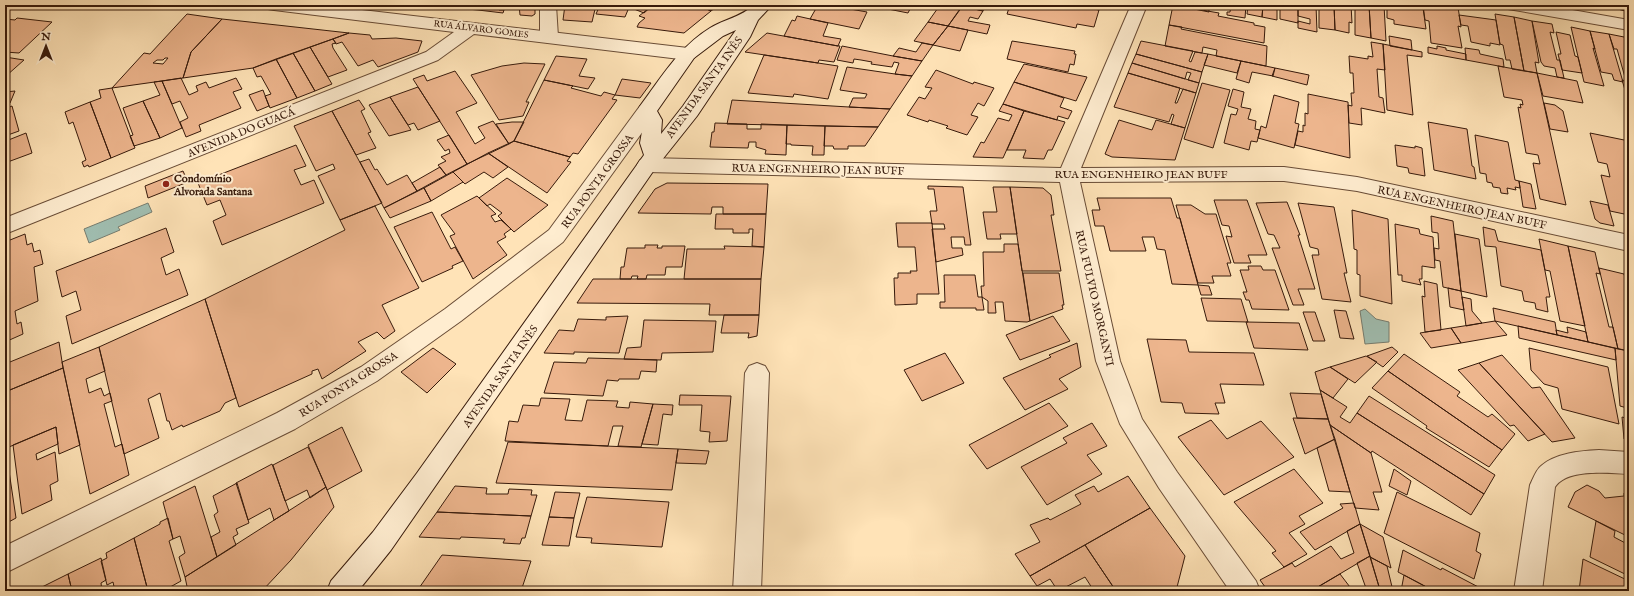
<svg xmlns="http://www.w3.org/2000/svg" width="1634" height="596" font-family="'IM FELL English',serif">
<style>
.water{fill:#a0beb1;stroke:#767c6f}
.building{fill:#edb58d;stroke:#371a0b;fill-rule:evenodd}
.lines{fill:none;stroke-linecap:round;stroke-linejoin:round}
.minor-casing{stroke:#694c36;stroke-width:2}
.tertiary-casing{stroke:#694c36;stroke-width:2}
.secondary-casing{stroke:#371a0b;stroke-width:2}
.minor{fill:#ffedd0;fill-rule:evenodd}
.tertiary{fill:#ffedd0;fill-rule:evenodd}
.secondary{fill:#ffedd0;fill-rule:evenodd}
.poi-dot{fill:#8f2418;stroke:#ffedd0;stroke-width:1.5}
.labels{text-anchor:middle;stroke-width:4;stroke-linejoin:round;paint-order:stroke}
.far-street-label{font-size:9px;fill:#371a0b;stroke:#ffedd0}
.street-label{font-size:11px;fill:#371a0b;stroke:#ffedd0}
.poi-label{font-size:11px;font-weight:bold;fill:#371a0b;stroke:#ffedd0;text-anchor:start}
</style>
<rect width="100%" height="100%" fill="#ffe3b7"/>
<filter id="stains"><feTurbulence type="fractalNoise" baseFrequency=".005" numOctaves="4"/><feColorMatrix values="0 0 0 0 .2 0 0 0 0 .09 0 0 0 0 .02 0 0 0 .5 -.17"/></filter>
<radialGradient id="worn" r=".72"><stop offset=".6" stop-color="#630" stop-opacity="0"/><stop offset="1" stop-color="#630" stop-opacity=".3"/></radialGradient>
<path class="water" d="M148 203 152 212 118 227 120 230 89 243 84 229Z
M1365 309 1376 319 1389 322V342L1365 344 1360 311Z"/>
<path class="building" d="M447 5H481L478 10 446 7Z
M481 5H502L499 10H504L503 13 478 10Z
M519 5H535V14L532 16 520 15Z
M565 5H596L592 22 563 20Z
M600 5H630L625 17 596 14Z
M636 5H653L644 13 634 9Z
M653 5H697L711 11 684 33 637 27 639 23 645 18 639 16Z
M699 5H719L711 11Z
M818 5H840L839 7 867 12 859 29 810 19Z
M868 5H912L908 13Z
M940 5 962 7 948 26 928 22Z
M963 5H986L983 11 962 6Z
M1010 5H1072L1099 10 1094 27 1077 24 1076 28 1007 14Z
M1173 5 1219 13 1218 16 1254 23V25L1265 27 1264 43 1169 25Z
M1189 5 1209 6V12L1189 8Z
M1231 5H1246L1245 18 1227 15V12H1230Z
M1248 5H1263L1262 17 1247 14Z
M1263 5H1277V20L1262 17Z
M1280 5H1298V23L1280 19Z
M1298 5H1316L1317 32 1298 28V21L1310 24V19L1298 16Z
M1319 5H1334L1335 30 1319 28Z
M1334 5H1351L1352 23 1349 22V33L1335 30Z
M1355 5H1369L1371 38 1355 35Z
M1369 5H1384L1386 41 1371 38Z
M1387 5H1410L1423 8 1426 29 1394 24V20L1387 18Z
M1423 5H1445L1458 7 1461 27 1458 26 1462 48 1431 43 1429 21 1425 20Z
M1611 5H1629V12L1610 7Z
M962 6 983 11 978 19 970 17 968 21 990 25 987 34 948 26Z
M187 14 222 19 191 52 183 78 112 88 144 53 150 54ZM165 58H168L163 64 153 63 157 60H163Z
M1495 14 1514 17 1524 71 1512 69 1510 60H1506L1503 45 1500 44Z
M1459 15 1496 20 1500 45 1490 43V46L1471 42 1468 26 1461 25Z
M797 16 828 23 823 36 841 39 838 46 784 36 792 20 795 21Z
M1514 17 1532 21 1539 63 1535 62 1537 73 1524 71Z
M17 18 52 22 19 53 5 52V19L15 20Z
M222 19 277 25 349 33 253 68 183 78 191 52Z
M1532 21 1552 24 1554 33 1550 32 1557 60H1560L1564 78 1557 77 1555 68 1544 66 1541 62Z
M928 22 948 26 933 45 914 41Z
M1169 25 1182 27 1181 29 1267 46 1266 66 1216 56 1217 50 1203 47 1202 53 1165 46Z
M948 26 968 30 960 51 933 45Z
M1571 27 1590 31 1595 49 1593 48 1604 86 1584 82Z
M1590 31 1609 34 1623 82 1614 80 1612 74 1601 72Z
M1556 32 1570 35 1575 56 1578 57 1582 73 1562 70 1558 54H1561Z
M349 33 370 35 372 39 396 38 422 41 418 52 378 67 373 60 358 66 342 42 336 44 333 39Z
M767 33 838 46H840L834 62 819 60 818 63 745 52Z
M1609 34 1629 38V90H1625L1622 80 1626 81 1617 49H1614Z
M1389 36 1411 40 1412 50 1390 46Z
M333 39 336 43 332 44 333 48 347 70 328 77 310 47Z
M1012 41 1075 51 1074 54H1076L1074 65 1070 64 1068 72 1007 59Z
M1141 41 1193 51 1189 61 1191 62 1195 52 1208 54 1202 72 1136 54Z
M1371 42 1383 44 1385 70 1377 69 1379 97 1383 98 1385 113 1361 108 1362 125 1349 123 1348 105 1352 106 1351 93H1354L1353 73H1350L1349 56 1368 59V56L1373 57Z
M922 43 933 45 922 61 893 56 899 48 916 52Z
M1383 44 1422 52V57L1407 55 1413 115 1387 110Z
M842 46 893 56 922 61 912 76 895 74 899 63 894 62 892 67 871 64 872 62 861 60 854 59 853 63 837 60Z
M1437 46 1446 48V50L1466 54V60L1428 53V47L1437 49Z
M310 47 332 84 315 91 293 53Z
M1465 48 1479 50 1480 54 1503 59 1504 67 1466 60Z
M293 53 315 91 297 98 276 59Z
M1136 54 1202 72 1199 83 1188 80 1191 73 1187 72 1185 79 1132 63Z
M1208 54 1241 61 1237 73 1204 65Z
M764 55 838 66 828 99 794 94 793 97 748 93Z
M556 56 587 59 579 76 595 78 588 89 544 80Z
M5 57 24 60 6 76Z
M276 59 297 98 270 108 265 96 271 94 261 76 257 77 253 68Z
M1241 61 1275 68 1273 76 1252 72 1249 83 1236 79Z
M524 63 545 64 526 102H529L523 116 499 120 471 75 502 66Z
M1132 63 1199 83 1196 93 1128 73Z
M1024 64 1087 77 1076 101 1014 82Z
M1498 66 1537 73 1566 205 1540 199 1533 163 1540 164 1538 155 1526 153 1518 107 1521 108 1520 104 1523 105 1522 100 1504 97Z
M847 67 895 74 912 76 890 109 849 107 853 98H865L867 94 840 90Z
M1275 68 1309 75 1307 85 1272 76Z
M936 70 973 84 974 82 994 88 984 106 978 103 971 115 978 117 967 135 946 128 948 126 929 120 928 122 907 115 919 97 925 99 932 88 925 87Z
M455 71 477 103 456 112 475 144 485 138 478 127 493 121 509 144 467 164 413 79 424 75 427 81Z
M1128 73 1180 88 1175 103H1177L1183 89 1196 93 1185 128 1171 124 1174 115 1172 114 1169 122 1114 107Z
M1537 73 1577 81 1583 103 1543 96Z
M181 78 189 95 198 91 196 86 206 82 209 88 236 78 242 89 233 92 241 108 199 125 201 131 186 137 180 122 188 118 180 101 172 104 162 81Z
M622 79 651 83 640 98 615 95Z
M544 80 573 86 571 88 601 96 604 92 615 95 612 99 617 100 578 154 573 153 570 157 514 141Z
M162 81 182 128 160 138 143 101 160 95 154 82Z
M1014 82 1064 98 1060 107 1072 111 1068 119 1058 116 1057 120 1003 104Z
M1202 83 1230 90 1213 148 1184 139Z
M418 87 440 121 418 130 414 123 408 125 390 97Z
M112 88 135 148 111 158 90 102 101 98 99 90Z
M1233 89 1244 92 1241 107 1251 109 1248 119 1256 121 1255 129 1260 130 1257 142 1251 141 1249 150 1224 143 1231 114 1236 115 1238 109 1228 106Z
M263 90 269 106 257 111 249 95Z
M15 91 10 103H5V92Z
M1308 94 1348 102 1350 158 1295 145 1298 131 1303 132V125L1305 126V113L1308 114Z
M1274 95 1299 102 1295 123 1299 124 1294 148 1258 138 1261 126 1266 128Z
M390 97 411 130 389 136 369 105Z
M359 100 365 109 361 111 371 132 368 133 376 148 356 155 332 111Z
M732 100 849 107 890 109 878 127 727 124Z
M143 101 160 138 134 146 130 136 133 135 123 108Z
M90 102 111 158 89 167 88 165 84 167 82 162 86 160 73 122 69 124 65 112Z
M1544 103 1555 105 1563 111 1568 132 1550 129Z
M1003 104 1024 111 1003 158 973 157 981 142 984 143 998 118 1009 121 1012 115 999 111Z
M12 106 19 131 5 136V109Z
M332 111 382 203 340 220 318 176 335 169 333 164 316 171 294 126Z
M1024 111 1065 122 1052 150H1048L1044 159 1023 158 1026 150H1007Z
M1119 120 1152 130 1156 120 1185 128 1175 160 1112 157 1105 154Z
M512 122H524L514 141 509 144 496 124Z
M1428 122 1467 129 1472 166 1474 167 1476 179 1434 170Z
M715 123 747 124V129H761V124L787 125 786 155 765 154 766 150 756 147V142H749L748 148 710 147 712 132H714Z
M787 125 825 126 824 155H812L813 146 791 145V144H786Z
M825 126 878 127 865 146H848V149H834L833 146H824Z
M26 133 32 153 5 163V149L8 148 6 141Z
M1590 133 1629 141V215L1610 211 1601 175 1610 177 1607 164 1598 162Z
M449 135 467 164 446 175 438 165 446 161 441 157 450 153 449 149 445 151 437 140Z
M1475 135 1508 142 1515 180 1519 181 1520 188 1515 187 1516 190 1507 188 1508 194 1501 193 1500 188 1493 187 1492 183 1487 182 1486 174 1480 173Z
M514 141 570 157 567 161 571 162 547 193 488 153Z
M296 145 306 166 294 170 301 185 314 180 324 203 222 245 213 221 226 215 220 200 207 205 198 183Z
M1395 145 1415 148V146L1422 148 1425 176 1409 173 1408 168 1397 166Z
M488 153 508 167 493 178 484 172 465 184 453 172Z
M369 159 375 170 377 169 387 185 407 175 417 191 384 208 360 162Z
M440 167 446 175 417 191 412 183Z
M183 171 188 182 148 198 145 186Z
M453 172 463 182 431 201 424 188Z
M507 178 548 205 514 232 498 216 502 213 490 204 487 206 479 198Z
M1519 181 1531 184 1536 209 1523 207Z
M667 183 768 184 766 214H723V207H712L711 214 638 213 655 189Z
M928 186 963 187 971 245H965L964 237H951L952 248H962L963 255 936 262 932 229H945L944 224H932L930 211H937L934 189H928Z
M993 187H1010L1017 234H1000L1001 239H987L983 212H997Z
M1010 187 1043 188 1051 195 1054 215H1051L1061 271H1022Z
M424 188 431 201 390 218 384 208Z
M477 196 496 214 491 216 495 222 501 220 511 229 504 234 506 237 497 242 507 255 473 279 450 236 455 234 441 215Z
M1097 198H1171L1177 218H1180L1198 285 1172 284 1165 250 1157 249 1154 237H1142L1146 251H1110L1104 226H1095L1092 210H1100Z
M1214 200H1247L1267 255H1248L1251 263H1234L1226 236 1232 237 1229 226 1222 225Z
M1590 201 1608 205 1614 226 1600 223 1595 219Z
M1287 202 1300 235H1298L1315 289H1298L1304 305H1293L1272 248H1280L1274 235 1268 234 1256 203Z
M1298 203 1334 207 1347 273H1344L1351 302 1322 299 1312 255H1319L1318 249 1310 247Z
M1176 205H1191L1205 214H1216L1231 263H1227L1231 276H1212L1214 283H1198Z
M375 206 419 288 382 305 395 331 384 339 377 332 358 342 366 351 322 379 318 369 312 371V374L239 407 205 299 345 230 340 220Z
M1352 210 1388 219 1392 304 1360 296V275L1357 274V250L1354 249Z
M432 212 451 249 455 247 463 261 452 266 453 268 422 282 394 227Z
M716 214H766L764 247 752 246 753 229H749V233H733V229H715Z
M1431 216 1453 221 1461 291 1443 287 1440 261 1435 260 1434 248 1439 249 1438 233 1432 232Z
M896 223H932L939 294H917V304L895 305 894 278H898V273H911L910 271H917L915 247H898Z
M1395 224 1419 229 1420 234 1433 237 1435 268 1422 266V279H1419L1421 285 1402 281V275H1398Z
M1483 227 1495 230 1498 241 1541 250 1550 297H1546L1548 312 1536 309 1535 303 1524 301 1522 291 1501 286 1496 247 1485 246Z
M166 228 174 252 161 258 166 275 179 269 188 295 72 344 66 316 81 310 76 291 62 297 56 271Z
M25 234 27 245 32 243 34 252 40 250 43 264 34 267 38 301 15 311 17 324 21 322 23 334 5 342V254H6L5 242Z
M1455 234 1479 239 1487 297 1461 291Z
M1539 239 1568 246 1585 326 1560 321 1550 271 1545 270Z
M1004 244H1018L1030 321 1027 322 1005 321 1003 302H995L996 313H988V301L982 297 981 286H984L983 252H1004Z
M645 245H658L657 248H662V246H685L682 267H666L665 275H647L646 279H637L638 276H632L631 279H620L621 267H624L627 248H645Z
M724 246 764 247 761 279H684L687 249H725Z
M1568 246 1595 252 1600 274 1596 273 1609 327H1613L1618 349 1588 342Z
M1248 266H1261L1263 270H1275L1289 310 1252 309 1249 300H1246L1243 292H1247L1240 270H1249Z
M1599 268 1624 274 1629 294V351L1618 349Z
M1023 273H1059L1064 305H1062L1063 309 1030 321Z
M944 275H975L978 297H982L984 310H976V308H940V302H945Z
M593 279H761L759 315H709L710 304 577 303Z
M1424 281 1437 284 1441 330 1425 332 1422 296 1425 297Z
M1198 285 1209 286 1212 295H1201Z
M1448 288 1461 291 1464 310 1450 307Z
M1462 297 1471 299 1472 311 1482 323 1466 326Z
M1201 298 1241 299 1248 322 1207 321Z
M205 299 236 398 225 403 220 411 183 427 182 425 172 430 169 421H167L160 393 148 399 159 438 124 454 99 347Z
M1493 308 1555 322 1557 335 1495 321Z
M1334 310 1346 311 1354 339 1340 338Z
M1303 312H1315L1325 341H1313Z
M724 315H759L757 336 748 338 749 333H721Z
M628 316 619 353 574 352V354L544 353 559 330 574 331 578 319 606 320V317Z
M1053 316 1070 341 1020 360 1006 335Z
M644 320 716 321 713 352 662 353 661 360 624 359 627 348 641 347Z
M1495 321 1507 335 1461 343 1451 328Z
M1246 322 1299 323 1308 350 1254 348Z
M1518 326 1615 348 1616 360 1519 338Z
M1567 327 1586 332 1588 342 1557 335 1556 330 1568 333Z
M1451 328 1461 343 1431 348 1420 333Z
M1147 339 1186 340 1189 352 1254 353 1264 385 1220 384 1225 403H1215L1219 414 1185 413 1182 403 1161 402Z
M59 342 63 368 5 392V364Z
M1077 343 1081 367 1059 379 1068 389 1025 410 1003 378 1051 357 1049 355Z
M99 347 105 371 86 379 89 393 101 388 104 396 110 393 112 401 104 404 115 447 122 444 129 475 90 494 62 362Z
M1392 347 1398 352 1383 367 1367 356Z
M433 348 456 364 427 393 401 372Z
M1529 348 1608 367 1619 424 1562 409 1558 388 1544 384 1531 370Z
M1615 348 1629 351V411L1627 408 1620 406Z
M945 353 964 383 922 401 904 370Z
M1404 354 1460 392 1457 396 1488 417 1492 414 1515 434 1502 450 1388 371Z
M1502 355 1532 388 1540 387 1575 438 1552 442 1479 363Z
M1366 356 1377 362 1355 383 1330 367Z
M588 358 624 359 657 360 656 372 641 371 639 379H619L618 381 607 380 603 396 544 393 554 362 586 363Z
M1479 363 1545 434 1528 441 1514 425 1510 426 1458 370Z
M1330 367 1348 379 1333 398 1320 390 1315 372Z
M63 368 80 445 59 454 56 427 9 447 5 419V392Z
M1388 371 1502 450 1489 467 1426 428 1427 426 1372 388Z
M1320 390 1347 407 1340 417 1350 423 1357 413 1484 494 1471 515 1372 451 1371 453 1330 425Z
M1290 393 1321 394 1328 419 1297 418Z
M680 395 731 396 727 441 709 442 710 432 700 431 702 405H679Z
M1369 396 1495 475 1484 494 1357 413Z
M541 398 570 399 565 420 582 421 587 400 618 401 616 407 629 408 630 402 653 404 641 447 618 446 623 426H613L608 446 505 441 509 421 518 422 523 405 539 406Z
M1049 403 1068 426 987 469 969 445Z
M653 404 673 405 672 415 663 414 658 445 642 444Z
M1622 417 1629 419V440L1624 439Z
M1293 418 1328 419 1335 439 1305 454Z
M1211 420 1227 439 1261 421 1294 457 1224 495 1178 437Z
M1092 423 1107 446 1087 455 1102 474 1047 505 1021 467 1067 443 1063 438Z
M1330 425 1371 453 1382 492H1373L1379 510 1355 508Z
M56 427 58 444 36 454 37 460 55 452 58 481 50 485 52 500 22 514 13 445Z
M342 427 362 471 327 490 308 445Z
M5 435 9 464 5 466Z
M1335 439 1350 492 1329 491 1317 448Z
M508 442 678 449 672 490 496 483Z
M308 447 326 487 310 498 307 490 285 501 273 465Z
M678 449 709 451 706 464 676 463Z
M272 464 289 511 274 520 270 508 248 520 236 483Z
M1294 469 1323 503 1299 516 1305 524 1289 533 1307 554 1284 567 1272 553 1276 551 1234 502Z
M1394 469 1411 481 1407 495 1389 486Z
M9 471 16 518 5 524V473Z
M1128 476 1150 508 1030 576 1015 554 1040 542 1030 525 1048 518 1050 520 1081 504 1075 495 1094 486 1098 492Z
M237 483 249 523 236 529 238 534 233 537 236 545 217 557 211 537 220 532 214 515 218 512 213 496Z
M1587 485 1599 491 1605 498 1624 496V493L1629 495V537L1568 507 1575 492Z
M195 486 217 557 185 577 179 557 185 553 180 536 173 539 163 502Z
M455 486 487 488 486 494H508L509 489 532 490 531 495H537L531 516 437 512Z
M326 487 334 507 291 560 262 591H188L185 577Z
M555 492 580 493 574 518 549 517Z
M1397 492 1480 533 1476 551 1481 554 1474 579 1384 533Z
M587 497 669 502 662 547 591 543 592 538 576 537Z
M1354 503 1360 524 1315 550 1300 532 1343 508 1340 504Z
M1150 508 1185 556 1176 591H1116L1085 545Z
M437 512 531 516 525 538H522L520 544 503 543 505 539 461 537 460 539 419 537Z
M549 517 574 518 569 546 542 545Z
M168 518 173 539 169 541 181 581 163 591H148L134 538 160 524V522Z
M1596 521 1615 531 1614 537 1629 545V576L1590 557Z
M1360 524 1383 537 1391 568 1370 557Z
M1360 524 1370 556 1311 591H1268L1260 580 1292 563 1295 567 1331 546 1341 559 1354 553 1347 531Z
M134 538 148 591H115L113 582 107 585 101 561 107 558 106 553Z
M1085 545 1116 591H1094L1085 577 1058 591 1050 579 1037 586 1030 576Z
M1403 550 1441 570 1442 568 1486 591H1434L1398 572Z
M442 555 531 561 521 591H417Z
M1370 556 1380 590 1378 591H1367L1357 563Z
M1370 557 1387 566 1393 591 1380 590Z
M101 558 106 580 101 583 102 591H72L68 574Z
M1583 559 1629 581V591H1579Z
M68 574 72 591H37L36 590Z
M1340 574 1353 591H1311Z
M1404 575 1434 591H1401Z"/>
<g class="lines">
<g class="minor-casing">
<path id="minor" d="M540 5H556L558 37 555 41 549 43 543 41 540 37Z
M1131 5H1147L1081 168 1284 167 1357 177 1629 235V251L1357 191 1284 181 1080 182 1120 361 1142 419 1177 472 1256 581 1260 591H1230L1159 488 1120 424 1096 361 1060 182 647 172 640 170 637 165 640 160 647 158 1061 168Z
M1506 5H1544L1629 20V30L1514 10 1508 9Z
M647 105 654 106 656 111 654 116 563 242 461 321 377 381 295 429 5 573V546L277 413 361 367 445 309 549 230 640 106Z
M757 363 765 366 769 373 761 591H733L745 373 749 366Z
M1599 450 1629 452V474C1609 473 1567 468 1555 487L1542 591H1514L1530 485C1533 479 1536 470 1541 466 1556 453 1580 451 1599 450Z"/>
</g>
<g class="tertiary-casing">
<path id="tertiary" d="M266 5H319L688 48 694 50 697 54 694 58 688 60 474 34 438 60 5 234V218L426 52 454 32 274 10 268 9Z"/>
</g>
<g class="secondary-casing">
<path id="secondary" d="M754 5H772L758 20 750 37 697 116 654 170 391 550 358 591H327L331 581 373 532 417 473 644 155 640 143 644 120 638 111 640 106C661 78 679 47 710 28 725 19 741 17 754 5ZM736 30 683 106 661 134 662 120 657 111 694 58 723 36Z"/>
</g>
<use href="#minor" class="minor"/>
<use href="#tertiary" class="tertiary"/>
<use href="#secondary" class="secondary"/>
</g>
<circle class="poi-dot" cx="166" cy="184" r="4"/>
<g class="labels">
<g class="far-street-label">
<text transform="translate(481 29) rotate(7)" y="3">RUA ÁLVARO GOMES</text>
</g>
<g class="street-label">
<text transform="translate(704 87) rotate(-54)" y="4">AVENIDA SANTA INÊS</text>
<text transform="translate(241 132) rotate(-22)" y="4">AVENIDA DO GUACÁ</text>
<text transform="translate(818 169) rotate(1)" y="4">RUA ENGENHEIRO JEAN BUFF</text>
<text x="1141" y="178">RUA ENGENHEIRO JEAN BUFF</text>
<text transform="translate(597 181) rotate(-54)" y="4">RUA PONTA GROSSA</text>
<text transform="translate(1462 207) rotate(12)" y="4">RUA ENGENHEIRO JEAN BUFF</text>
<text transform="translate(1095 298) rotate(77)" y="4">RUA FULVIO MORGANTI</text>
<text transform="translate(500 376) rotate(-55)" y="4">AVENIDA SANTA INÊS</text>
<text transform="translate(348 384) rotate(-32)" y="4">RUA PONTA GROSSA</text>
</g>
<g class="poi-label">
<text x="174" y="182">Condomínio<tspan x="174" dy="13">Alvorada Santana</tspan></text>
</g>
</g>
<rect width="1634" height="596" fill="none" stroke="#ffe3b7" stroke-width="20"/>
<rect x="6" y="6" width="1622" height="584" fill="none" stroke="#371a0b" stroke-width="2"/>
<rect x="10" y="10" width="1614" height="576" fill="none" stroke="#371a0b"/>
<g transform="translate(46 46)" stroke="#ffedd0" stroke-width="3" paint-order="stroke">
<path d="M0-3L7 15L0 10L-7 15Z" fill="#371a0b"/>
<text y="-6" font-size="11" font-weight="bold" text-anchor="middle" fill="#371a0b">N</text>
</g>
<rect width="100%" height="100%" filter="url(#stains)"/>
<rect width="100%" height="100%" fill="url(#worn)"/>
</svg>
